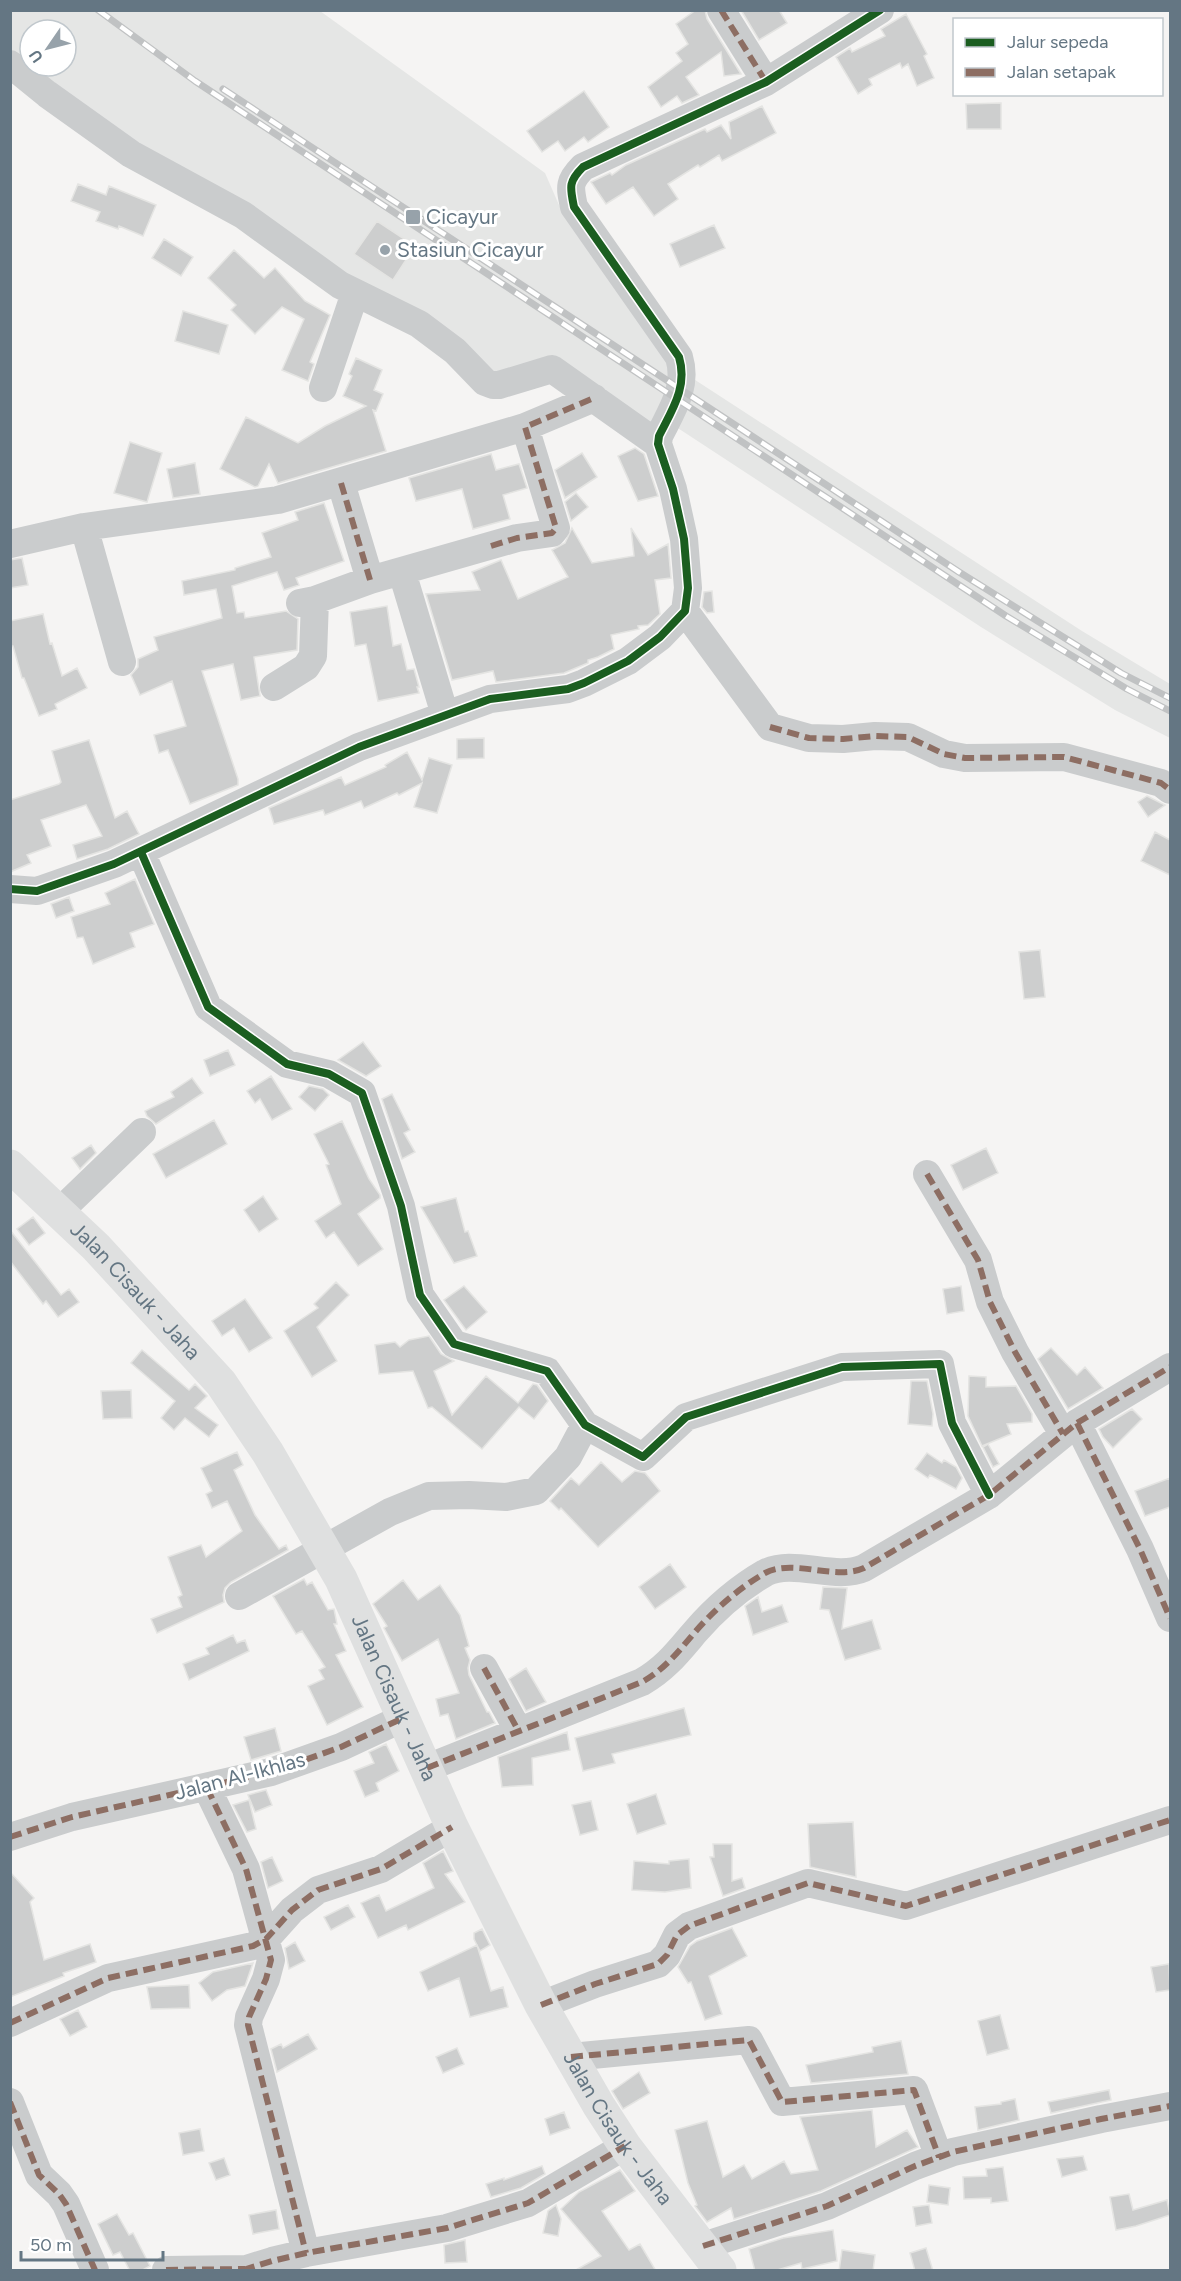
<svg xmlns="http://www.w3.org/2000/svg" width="1181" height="2281" font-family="Figtree,sans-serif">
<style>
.built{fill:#e5e6e5;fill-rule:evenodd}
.building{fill:#cdcece;stroke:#e4e4e2;stroke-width:1.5}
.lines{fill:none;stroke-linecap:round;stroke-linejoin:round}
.minor{stroke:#cacccd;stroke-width:28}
.major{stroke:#dfe0e0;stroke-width:33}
.rail-casing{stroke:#c0c2c3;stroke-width:7}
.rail{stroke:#fff;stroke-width:4.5;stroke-dasharray:14;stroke-linecap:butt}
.quiet{stroke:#8d6e63;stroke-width:6;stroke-dasharray:12 6;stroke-linecap:butt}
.cycleway-casing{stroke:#fff;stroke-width:11}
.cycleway{stroke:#1b5e20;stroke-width:8}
.poi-dot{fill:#97a2aa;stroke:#fff;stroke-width:2}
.labels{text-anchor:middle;stroke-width:6;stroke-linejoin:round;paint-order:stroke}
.poi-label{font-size:21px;fill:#647683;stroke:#fff;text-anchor:start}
.street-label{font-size:21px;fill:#647683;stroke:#fff}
</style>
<rect width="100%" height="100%" fill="#f5f4f3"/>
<path class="built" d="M11 11H320L545 173 559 205 669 363 1082 631 1170 684V738L1115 710 981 627 664 419 654 436 556 368 492 382 11 60ZM30 30H66V66H30Z"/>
<path class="building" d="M696 10H705L707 19 741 74 724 76 721 52 686 77 699 95 682 103 677 96 661 107 648 87 682 61 676 53 688 44 676 24Z
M741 10H779L787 23 759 40Z
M906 14 927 54 924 56 934 78 917 86 908 64 902 68 900 63 869 79 872 85 858 94 836 57 850 48 852 52 885 36 881 29Z
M584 91 609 127 588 142 584 137 565 151 558 141 542 152 527 131Z
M1001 103V129H967L966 104Z
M762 106 776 133 722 161 719 155 700 167 698 165 668 184 678 199 654 216 633 187 606 204 591 182 610 173 612 175 626 165 705 129 707 132 721 125 731 139 729 122Z
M78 184 106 195 109 186 156 205 143 236 119 226 118 229 96 221 100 212 71 201Z
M377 221 415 246 393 280 354 254Z
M714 225 725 248 680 267 670 244Z
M164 239 193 257 181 276 152 258Z
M234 250 264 278 275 268 305 301 330 315 310 362 314 364 308 381 282 370 304 319 282 307 255 334 231 310 236 305 208 278Z
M183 311 228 325 219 354 175 341Z
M356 358 382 370 374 390 383 394 376 411 373 410 386 451 278 483 269 464 258 486 255 487 220 469 246 417 298 443 325 426 366 406 343 396 352 376 349 374Z
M130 442 162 453 147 502 114 493Z
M635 448 644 454 658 496 638 501 618 456Z
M582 453 597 477 565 498 555 470Z
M491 454 496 470 519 464 527 488 503 495 510 519 473 529 462 489 416 501 409 478Z
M195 463 200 494 173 498 167 469Z
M576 493 588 507 571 521 565 502Z
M324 503 344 561 296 578 299 585 284 590 277 572 232 586 237 613 244 612 245 618 286 611 298 619 297 650 254 657 260 696 241 700 233 664 202 671 238 779V785L190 804 168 750 159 753 154 735 186 726 172 681 140 695 131 675 138 667V659L158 650 154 637 222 618 216 589 184 595 182 581 235 570V568L271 557 262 533 298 520 295 512Z
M572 528 592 563 634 556 631 528 648 555 668 544 671 578 655 580 660 614 648 625 638 626 639 629 611 635 614 649 598 657 588 660V663L564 673 496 682 493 671 452 680 426 594 480 590 472 572 501 560 518 599 568 577 552 550 565 543Z
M22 558 28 585 10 588V560Z
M712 591 714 612 707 613 702 607 704 592Z
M387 606 393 646 401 644 407 670 414 669 419 687H417L419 693 378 701 366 644 355 646 350 612Z
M43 614 50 644 52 643 62 676 77 668 87 688 55 704 57 709 39 716 24 678H22L13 646H10V621Z
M484 738V758L457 759V739Z
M89 740 115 818 127 811 139 834 108 849 77 859 73 845 102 836 86 805 41 820 51 846 27 855 31 863 10 872V800L59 784 61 782 52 751Z
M407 752 422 780 429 758 452 765 437 813 414 807 422 783 399 795 397 793 364 808 361 801 325 815 323 810 274 824 269 808 341 777 345 785 386 767 385 765Z
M1147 796 1165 805 1148 817 1138 802Z
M1155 832 1170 840V875L1141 861Z
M135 879 154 924 130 933 135 947 93 964 83 937 77 938 71 917 110 904 105 893Z
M69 897 74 911 56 918 51 904Z
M1040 950 1045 997 1024 999 1019 952Z
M363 1042 381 1066 366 1076 338 1060Z
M228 1050 235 1065 210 1076 204 1060Z
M271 1076 292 1109 272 1120 260 1099 255 1103 247 1091Z
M192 1078 203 1093 156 1124 147 1116 145 1111 174 1097 171 1092Z
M309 1086 323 1089 329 1095 315 1111 299 1097Z
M392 1094 410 1130 404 1133 415 1152 402 1159 382 1099Z
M214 1120 227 1144 166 1178 153 1154Z
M342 1121 369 1179 380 1195V1198L358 1214 383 1249 358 1266 334 1232 326 1238 315 1221 341 1204 326 1165 329 1164 314 1134Z
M91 1145 96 1153 80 1169 72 1158Z
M986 1148 998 1173 963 1190 951 1165Z
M263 1196 278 1219 259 1232 244 1210Z
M456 1198 465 1232 468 1231 477 1256 454 1263 421 1207Z
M33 1217 45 1233 29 1245 17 1229Z
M10 1230 61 1295 69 1289 79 1302 58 1317 46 1301 43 1304 10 1261Z
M336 1282 349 1295 317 1327 337 1361 312 1377 284 1331 318 1308 314 1304Z
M464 1286 487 1312 466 1330 444 1300Z
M961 1286 964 1311 947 1314 943 1289Z
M245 1299 272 1338 249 1352 234 1328 222 1336 212 1321Z
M429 1336 441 1354 454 1361 434 1371 452 1415 486 1376 518 1403 533 1384 537 1385 548 1401 534 1419 519 1407 482 1449 432 1407 428 1408 413 1371 379 1374 375 1345 395 1342 400 1347 409 1340Z
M1051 1348 1077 1375 1085 1367 1103 1388 1068 1409 1038 1359Z
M142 1350 189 1390 195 1384 207 1396 195 1408 218 1425 209 1437 185 1418 174 1430 161 1418 175 1401 131 1363Z
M969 1376 986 1377V1387L1016 1386 1032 1414V1422L1007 1424 1011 1434 982 1446 968 1416Z
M911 1381H927L933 1414 932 1426 908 1424Z
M131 1390 132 1418 103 1419 101 1391Z
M1132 1409 1142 1419 1113 1448 1103 1437 1099 1429Z
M988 1444 999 1464 993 1467 983 1447Z
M237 1452 243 1465 234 1470 255 1515 279 1549 286 1545 288 1550 231 1582 225 1588 223 1595 224 1602 157 1633 151 1619 182 1607 178 1597 182 1595 168 1557 201 1545 206 1557 242 1531 227 1501 212 1508 206 1494 212 1491 201 1468Z
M927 1453 942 1463 944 1460 956 1467 962 1478 956 1489 930 1475 928 1478 915 1469Z
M601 1462 622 1482 635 1471 645 1473 660 1491 598 1547 561 1508 559 1510 550 1501 571 1478 579 1485Z
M1170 1478V1507L1145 1516 1135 1491Z
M670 1564 686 1587 655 1609 639 1587Z
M304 1579 307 1585 312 1582 328 1610 334 1609 337 1624H334L346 1651 336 1655 363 1707 327 1725 308 1686 324 1679 319 1670 325 1667 302 1631 296 1634 273 1596Z
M403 1580 418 1600 440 1585 460 1615 469 1646 465 1648 470 1660 468 1668 469 1675 487 1712H489L495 1723 456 1739 448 1714 440 1716 436 1699 459 1693 438 1639 402 1661 384 1628 387 1626 373 1604Z
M823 1587 847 1588 842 1629 872 1620 881 1649 845 1660 829 1610 820 1609Z
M758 1597 762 1612 782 1605 788 1622 753 1635 745 1606Z
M233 1635 237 1643 245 1640 249 1651 189 1680 183 1664 209 1654 206 1648Z
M526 1668 546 1702 526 1711 509 1679Z
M684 1708 691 1735 612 1754 615 1763 583 1771 575 1738Z
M275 1728 281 1751 251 1760 244 1737Z
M567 1732 570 1750 532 1758 533 1785 502 1787 498 1757Z
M386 1744 399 1771 376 1783 379 1791 365 1797 354 1771 374 1763 369 1752Z
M266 1790 272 1805 255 1812 248 1795Z
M656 1794 666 1824 637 1834 627 1804Z
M249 1800 256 1829 247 1832 233 1805Z
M591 1801 598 1830 580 1835 572 1805Z
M853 1822 856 1877 810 1867 808 1824Z
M713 1844H732V1881L742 1878 745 1888 723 1896 710 1857H714Z
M443 1851 453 1871 445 1874 465 1902 408 1930 406 1925 378 1938 361 1903 379 1895 386 1911 434 1888 423 1863Z
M272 1857 283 1881 268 1888 261 1862Z
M689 1859 691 1888 665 1892 632 1890 634 1861 669 1864V1861Z
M10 1872 34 1898 30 1902 44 1960 90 1944 96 1962 63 1973 64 1976 10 1997Z
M348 1905 355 1917 331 1930 324 1917Z
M732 1928 747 1956 709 1976 722 2014 705 2020 691 1982 688 1983 678 1967 690 1946 697 1941Z
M482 1929 490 1945 480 1951 474 1939V1933Z
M295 1942 305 1961 289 1969 285 1948Z
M477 1945 491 1991 503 1987 508 2007 470 2017 459 1978 428 1991 420 1972Z
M253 1963 245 1986 227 1990 212 2001 199 1983 213 1972Z
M1169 1964 1170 1990 1156 1992 1151 1967Z
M189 1985 190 2008 151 2009 147 1987Z
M78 2010 87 2027 70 2036 60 2019Z
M1000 2015 1009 2049 987 2055 978 2021Z
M308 2034 317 2049 277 2072 271 2049 281 2044 283 2048Z
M901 2041 908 2074 811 2083 806 2065 873 2052 872 2047Z
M457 2048 464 2064 443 2073 436 2057Z
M639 2072 650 2093 623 2109 612 2091Z
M1109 2090 1111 2100 1051 2113 1048 2102Z
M1015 2099 1019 2120 978 2130 975 2107 1001 2104V2102Z
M872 2110 876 2147 907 2130 918 2147 821 2191 734 2219 731 2208 707 2222 695 2206 697 2205 688 2183 675 2130 707 2121 723 2177 744 2165 752 2179 784 2161 791 2174 818 2170 800 2117Z
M564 2112 570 2128 550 2135 545 2119Z
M200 2129 204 2151 183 2155 179 2133Z
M1083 2156 1087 2170 1062 2177 1057 2159Z
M224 2158 230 2175 216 2180 209 2163Z
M542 2166 545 2174 521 2188 491 2197 486 2184 504 2178V2180Z
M1003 2167 1008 2201 991 2203V2198L964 2199 963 2177 987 2176 986 2169Z
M620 2170 635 2191 602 2211 629 2250 640 2244 656 2271H574L601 2256 561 2209 579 2192Z
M929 2185 950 2188 948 2205 927 2202Z
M1129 2194 1133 2210 1167 2200 1170 2215 1136 2226 1116 2230 1110 2197Z
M556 2205 561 2219 558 2236 543 2233 548 2211Z
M929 2205 932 2223 916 2226 913 2207Z
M276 2210 279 2229 253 2234 249 2215Z
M117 2214 129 2235 133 2233 150 2266 141 2271H130L120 2252 113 2255 98 2224Z
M833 2230 837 2261 802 2269 801 2263 774 2271H755L749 2249 783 2238Z
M465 2240 467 2262 445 2263 444 2245Z
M926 2248 933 2271H915L910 2253Z
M842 2250 875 2255 873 2271H839Z"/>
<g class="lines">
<path class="minor" d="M721 10 766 82
M10 64 47 94 131 154 243 215 340 285 419 324 455 351 485 382 493 385H499L552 369 658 444
M323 388 355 293
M341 483 370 580
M84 527 122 662
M10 544 84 527 278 500 525 427 594 398
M402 572 445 715
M300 603 315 600 370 580 517 538 552 533 556 528 525 427
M685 611 770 727 809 738 843 739 875 736 908 737 944 754 965 758 1064 757 1161 783 1170 790
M274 687 306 667 313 656 315 600
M141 852 208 1007 287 1064 329 1074 362 1093 401 1206 420 1295 454 1344 547 1371 585 1425 643 1457 686 1417 842 1367 940 1364 952 1423 989 1495
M10 889 37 891 114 864 359 747 490 699 568 689 584 683 628 661 660 637 685 611 688 588 684 539 673 489 658 444 659 436C672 410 688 387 679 357L574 207C570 187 568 182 583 167L766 82 880 10
M927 1174 978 1260 990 1302 1015 1352 1063 1434
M60 1211 142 1132
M1077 1423 1140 1549 1170 1618
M239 1596 390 1512 429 1496 469 1495 506 1497 536 1491 568 1457 585 1425
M484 1668 518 1730
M427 1768 642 1682C665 1669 678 1652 695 1632 714 1610 739 1588 765 1573 793 1558 835 1581 864 1568L989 1495 1077 1423 1170 1367
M207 1788 246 1869 271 1960 266 1979 249 2017 248 2025 306 2253
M10 1837 72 1817 271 1772 341 1747 403 1718
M541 2005 595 1984 658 1964 667 1955 677 1935 689 1926 808 1883 906 1906 1170 1820
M10 2023 108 1978 253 1946 266 1939 292 1910 318 1890 381 1869 452 1827
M571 2057 749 2040 782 2102 914 2090 939 2157
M10 2102 39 2175 59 2194 66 2204 95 2270
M703 2246 827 2206 915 2166 953 2152 1101 2119 1170 2106
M166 2270 245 2269
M243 2270 272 2261 306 2253 447 2228 528 2203 625 2146"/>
<path class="major" id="s1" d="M10 1166 96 1247 221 1383 268 1453 341 1579 452 1827 541 2005 599 2106 625 2146 720 2270"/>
<g class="rail-casing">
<path id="rail" d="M98 10 195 81 1006 616 1127 689 1170 711
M223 89 959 572 1121 673 1170 698"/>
</g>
<use href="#rail" class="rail"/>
<path class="quiet" d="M721 10 766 82
M341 483 370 580
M491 546 517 538 552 533 556 528 525 427 594 398
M770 727 809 738 843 739 875 736 908 737 944 754 965 758 1064 757 1161 783 1170 790
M927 1174 978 1260 990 1302 1015 1352 1063 1434
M1077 1423 1140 1549 1170 1618
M484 1668 518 1730
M427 1768 642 1682C665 1669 678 1652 695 1632 714 1610 739 1588 765 1573 793 1558 835 1581 864 1568L989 1495 1077 1423 1170 1367
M207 1788 246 1869 271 1960 266 1979 249 2017 248 2025 306 2253
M10 1837 72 1817 271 1772 341 1747 403 1718
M541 2005 595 1984 658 1964 667 1955 677 1935 689 1926 808 1883 906 1906 1170 1820
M10 2023 108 1978 253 1946 266 1939 292 1910 318 1890 381 1869 452 1827
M571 2057 749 2040 782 2102 914 2090 939 2157
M10 2102 39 2175 59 2194 66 2204 95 2270
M703 2246 827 2206 915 2166 953 2152 1101 2119 1170 2106
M166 2270 245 2269
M243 2270 272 2261 306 2253 447 2228 528 2203 625 2146"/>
<g class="cycleway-casing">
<path id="cycleway" d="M141 852 208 1007 287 1064 329 1074 362 1093 401 1206 420 1295 454 1344 547 1371 585 1425 643 1457 686 1417 842 1367 940 1364 952 1423 989 1495
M10 889 37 891 114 864 359 747 490 699 568 689 584 683 628 661 660 637 685 611 688 588 684 539 673 489 658 444 659 436C672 410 688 387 679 357L574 207C570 187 568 182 583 167L766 82 880 10"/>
</g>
<use href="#cycleway" class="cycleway"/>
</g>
<g class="poi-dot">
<rect x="405" y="209" width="16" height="16" rx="3"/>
<circle cx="385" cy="250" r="6"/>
</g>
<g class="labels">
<g class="poi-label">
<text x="426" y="224">Cicayur</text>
<text x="397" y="257">Stasiun Cicayur</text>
</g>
<g class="street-label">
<text dy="7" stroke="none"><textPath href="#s1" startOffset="177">Jalan Cisauk - Jaha</textPath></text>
<text dy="7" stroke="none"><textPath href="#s1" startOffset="663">Jalan Cisauk - Jaha</textPath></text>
<text transform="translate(240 1776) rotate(-15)" y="7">Jalan Al-Ikhlas</text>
<text dy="7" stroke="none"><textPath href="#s1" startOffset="1149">Jalan Cisauk - Jaha</textPath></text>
</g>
</g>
<rect width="1181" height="2281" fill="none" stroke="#647683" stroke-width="24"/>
<rect x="953" y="18" width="210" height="78" fill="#ffffff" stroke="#c1c8cd" stroke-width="1.5"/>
<rect x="965" y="38" width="30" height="9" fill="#1b5e20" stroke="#c1c8cd" stroke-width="1.5"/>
<text x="1007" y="48" font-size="18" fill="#647683">Jalur sepeda</text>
<rect x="965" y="68" width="30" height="9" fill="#8d6e63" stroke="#c1c8cd" stroke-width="1.5"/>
<text x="1007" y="78" font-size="18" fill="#647683">Jalan setapak</text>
<g transform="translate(48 48) rotate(235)"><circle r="28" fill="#ffffff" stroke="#c1c8cd" stroke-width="1.5"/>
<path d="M0-4.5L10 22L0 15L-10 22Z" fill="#97a2aa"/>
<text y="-9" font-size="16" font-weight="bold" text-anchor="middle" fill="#647683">U</text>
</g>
<path d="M21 2251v9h142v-9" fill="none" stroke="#647683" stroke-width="3"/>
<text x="30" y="2251" font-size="18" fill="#647683" stroke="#ffffff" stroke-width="4.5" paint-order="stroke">50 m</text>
</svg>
